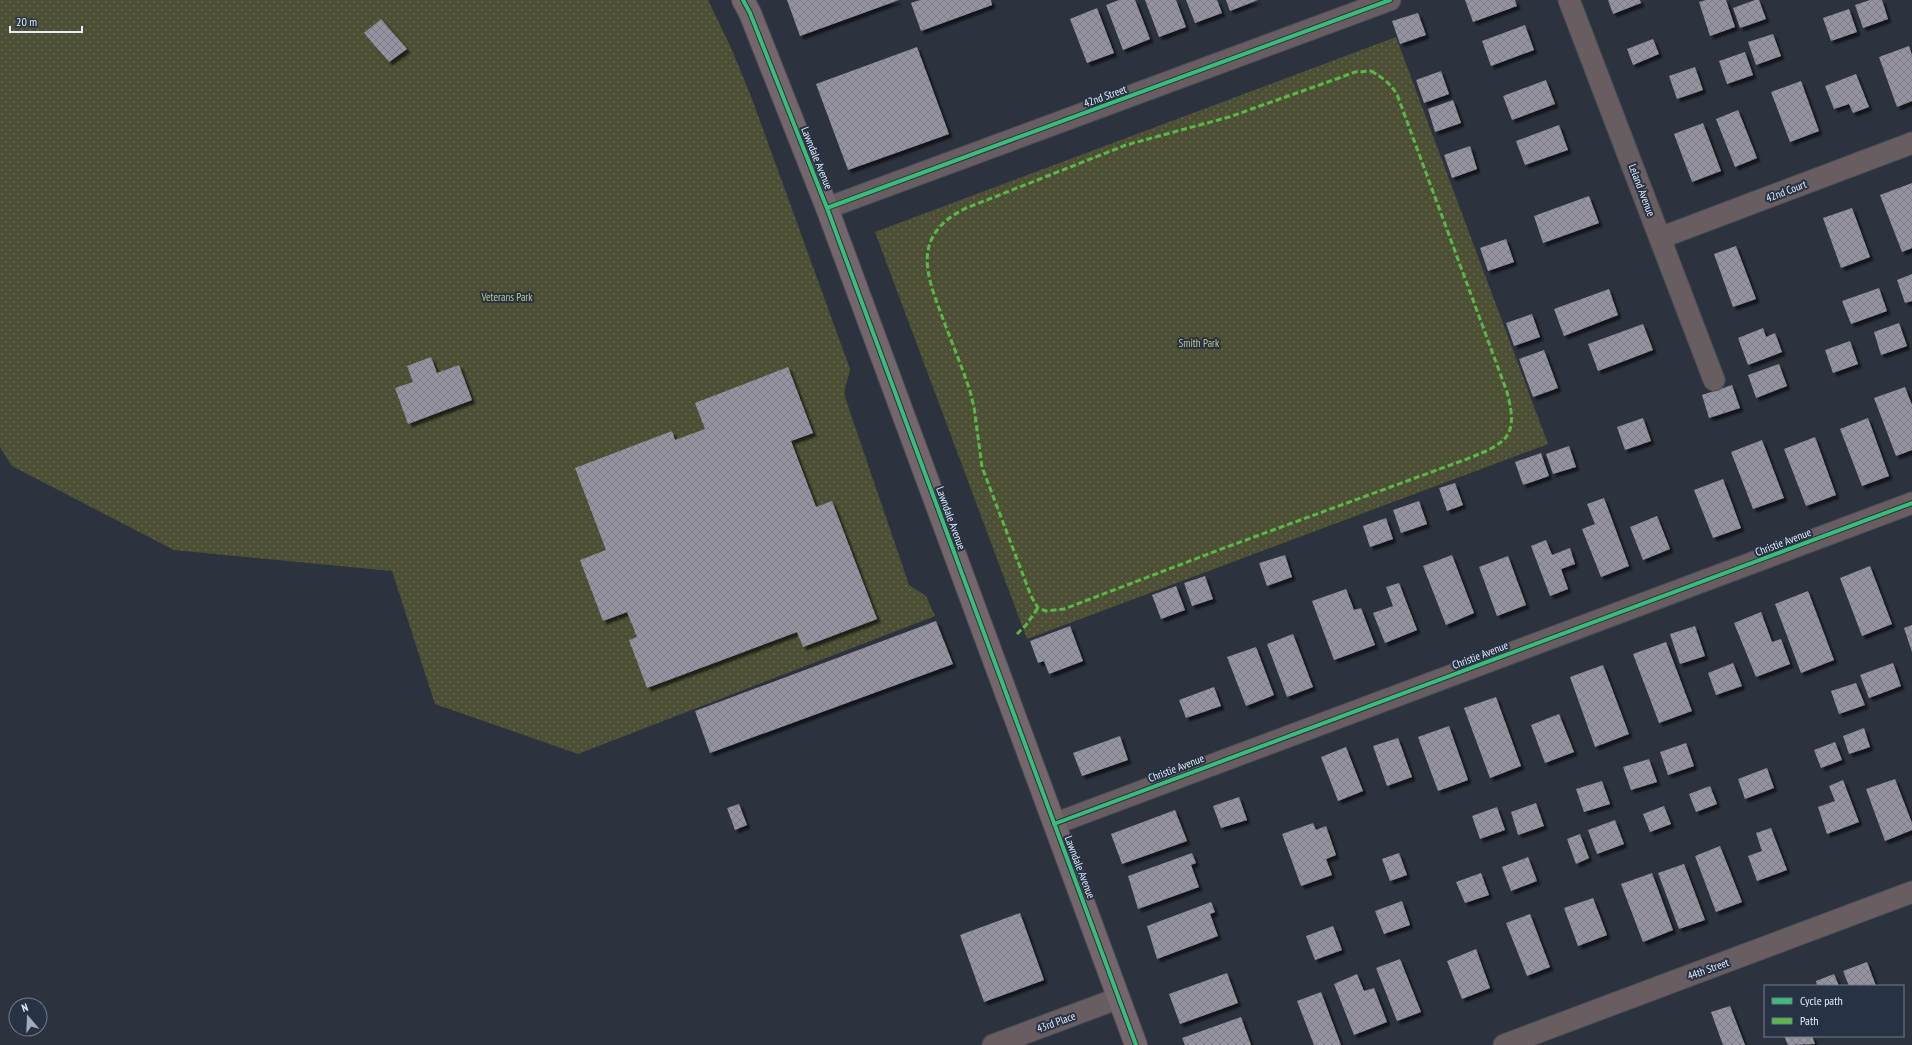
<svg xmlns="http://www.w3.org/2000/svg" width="1912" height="1045" font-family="'PT Sans Narrow',sans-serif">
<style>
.park{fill:url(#park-dots)}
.building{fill:url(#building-cross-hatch);filter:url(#shadow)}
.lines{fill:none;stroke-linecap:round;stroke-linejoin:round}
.street-casing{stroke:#484e56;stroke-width:23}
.secondary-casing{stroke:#484e56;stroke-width:24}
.street{stroke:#685d61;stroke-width:21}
.secondary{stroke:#74666a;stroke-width:22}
.quiet{stroke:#58b947;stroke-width:3;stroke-dasharray:6 3;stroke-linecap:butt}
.cycleway-casing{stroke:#273244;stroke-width:6}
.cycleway{stroke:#3abd76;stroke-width:4}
.labels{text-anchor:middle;stroke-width:4;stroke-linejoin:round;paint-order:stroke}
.street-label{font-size:11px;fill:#e4ecf8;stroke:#273244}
.park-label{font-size:11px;fill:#c3c685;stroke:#273244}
</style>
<defs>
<pattern id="park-dots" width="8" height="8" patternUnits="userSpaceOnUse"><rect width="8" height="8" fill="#4d4f35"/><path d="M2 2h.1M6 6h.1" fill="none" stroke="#666853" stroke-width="1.8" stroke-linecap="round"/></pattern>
<pattern id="building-cross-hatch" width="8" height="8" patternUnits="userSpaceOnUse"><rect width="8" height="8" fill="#95939f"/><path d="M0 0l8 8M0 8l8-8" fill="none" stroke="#7d7c86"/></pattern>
<filter id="shadow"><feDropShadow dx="3.5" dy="3.5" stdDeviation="1" flood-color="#0009"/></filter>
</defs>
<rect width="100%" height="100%" fill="#2d333e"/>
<path class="park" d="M0 0H708L732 50 752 99 850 369C849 379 843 386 845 397L909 585 926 596 935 616 578 754 435 704 392 571 174 550 12 466 0 447Z
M1396 37 1548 444 1027 639 875 232Z"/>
<path class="building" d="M787 0H899L800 36Z
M920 0H991L992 5 921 31 911 3Z
M1119 0H1135L1150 39 1123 50 1106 5Z
M1145 0H1176L1186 27 1159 37Z
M1186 0H1217L1222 13 1195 23Z
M1226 0H1258L1230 11Z
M1465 0H1515L1517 6 1473 22Z
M1608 0H1640L1641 3 1613 14Z
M1706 0H1726L1735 27 1710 36 1699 2Z
M1755 0H1759L1766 19 1740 28 1733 8Z
M1870 0H1882L1888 19 1863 28 1855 5Z
M1097 8 1114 53 1087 63 1070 19Z
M1849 9 1857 32 1831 41 1823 18Z
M1418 13 1426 35 1400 44 1392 21Z
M381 19 407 49 389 62 364 33Z
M1525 25 1534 50 1491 66 1482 41Z
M1773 34 1781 56 1756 65 1748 42Z
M1653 39 1659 54 1633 65 1627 49Z
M1909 46 1912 55V101L1897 107 1879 57Z
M917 47 949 134 848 170 816 84Z
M1745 52 1753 75 1727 84 1719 61Z
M1695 67 1703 90 1677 99 1669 76Z
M1441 71 1449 94 1424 103 1416 80Z
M1856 74 1869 107 1853 113 1849 104 1834 109 1825 86Z
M1546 80 1555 104 1512 120 1503 96Z
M1801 81 1819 131 1790 142 1771 92Z
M1453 100 1461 123 1435 132 1428 109Z
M1738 110 1757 158 1735 167 1716 119Z
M1703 123 1721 171 1692 182 1674 134Z
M1559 125 1568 150 1525 165 1516 141Z
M1470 146 1477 169 1452 178 1444 155Z
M1912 183V248L1902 252 1880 195Z
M1589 196 1599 223 1543 243 1534 216Z
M1852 208 1870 257 1841 268 1823 218Z
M1506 239 1514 262 1488 271 1480 248Z
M1736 246 1756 299 1733 307 1714 254Z
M1912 274V301L1905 303 1897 280Z
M1879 288 1887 311 1851 324 1842 301Z
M1609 289 1618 315 1564 336 1554 309Z
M1532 314 1540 337 1514 346 1506 323Z
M1899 323 1907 346 1881 355 1874 332Z
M1643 324 1653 350 1598 371 1588 344Z
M1763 328 1766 337 1775 333 1782 352 1748 365 1738 338Z
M1850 341 1858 364 1833 373 1825 350Z
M1544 350 1558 388 1533 397 1519 359Z
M431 357 437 373 459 365 472 400 408 424 395 388 413 382 407 366Z
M1779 364 1787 386 1756 398 1748 375Z
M788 367 813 433 791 441 816 507 832 501 877 619 803 647 797 632 647 688 629 640 637 637 627 612 603 621 580 560 606 550 575 468 672 431 675 440 705 429 695 403Z
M1732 385 1740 408 1709 418 1702 395Z
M1905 387 1912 405V450L1896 456 1874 398Z
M1643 418 1651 441 1625 450 1617 427Z
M1868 418 1889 476 1862 486 1840 429Z
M1815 437 1836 495 1806 506 1784 449Z
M1762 440 1784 498 1753 509 1731 452Z
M1569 446 1576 467 1553 474 1546 454Z
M1541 453 1549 476 1523 485 1515 462Z
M1723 479 1741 528 1713 538 1694 490Z
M1455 483 1463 505 1447 511 1439 488Z
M1604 498 1629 566 1601 577 1582 529 1595 524 1587 504Z
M1419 501 1427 524 1401 533 1393 510Z
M1657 516 1670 549 1643 560 1630 527Z
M1386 518 1393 539 1370 547 1363 526Z
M1546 540 1552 555 1570 548 1575 564 1561 569 1568 589 1550 596 1531 546Z
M1285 555 1292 577 1267 586 1259 563Z
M1452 555 1474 613 1446 625 1423 566Z
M1508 556 1526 605 1497 616 1479 567Z
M1870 566 1892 624 1862 636 1840 578Z
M1205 576 1213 599 1192 606 1184 583Z
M1399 583 1417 630 1385 643 1373 613 1393 606 1386 587Z
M1176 586 1185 610 1161 619 1152 595Z
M1346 589 1354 610 1361 608 1375 645 1334 660 1312 601Z
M1808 591 1834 660 1801 673 1775 604Z
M1761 612 1772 642 1781 639 1790 664 1756 677 1734 623Z
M936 621 953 664 710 753 695 711Z
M1912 625V652L1904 628Z
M1070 626 1083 661 1049 674 1044 661 1038 663 1030 641Z
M1695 626 1705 656 1680 664 1670 634Z
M1293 634 1313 687 1287 697 1267 644Z
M1666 642 1692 711 1659 723 1633 654Z
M1256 647 1274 695 1246 706 1227 657Z
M1733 663 1742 686 1716 695 1708 673Z
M1893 663 1901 686 1869 698 1860 675Z
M1603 665 1629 734 1595 747 1570 677Z
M1856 683 1865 705 1839 714 1831 691Z
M1214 687 1221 706 1186 718 1179 700Z
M1496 697 1521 766 1490 778 1464 708Z
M1559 714 1574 752 1545 763 1531 725Z
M1449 726 1468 780 1438 791 1418 737Z
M1864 728 1870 747 1849 754 1843 736Z
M1120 736 1128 760 1082 776 1073 753Z
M1398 738 1412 777 1387 786 1373 746Z
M1835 742 1842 760 1821 768 1814 750Z
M1686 743 1694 766 1668 775 1660 752Z
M1346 747 1363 791 1338 801 1321 757Z
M1649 759 1657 782 1631 790 1623 767Z
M1767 768 1774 788 1745 799 1738 779Z
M1895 779 1912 823V830L1885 841 1866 789Z
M1843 780 1859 822 1827 834 1818 807 1835 801 1829 786Z
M1602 781 1610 804 1584 812 1576 789Z
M1710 786 1717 804 1696 812 1689 794Z
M1239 797 1247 820 1221 828 1213 806Z
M1536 803 1544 826 1518 835 1511 812Z
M739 804 747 825 735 830 727 808Z
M1664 806 1671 824 1650 832 1643 814Z
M1497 807 1505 830 1480 839 1472 816Z
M1175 810 1187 841 1122 864 1111 834Z
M1615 820 1624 844 1597 854 1588 830Z
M1313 823 1316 830 1326 826 1336 855 1326 859 1332 875 1301 886 1282 834Z
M1771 828 1787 870 1757 881 1748 856 1762 851 1756 833Z
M1580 834 1589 858 1576 864 1567 839Z
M1720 846 1742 902 1716 912 1695 856Z
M1192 853 1196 863 1191 865 1199 887 1138 909 1128 876Z
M1399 853 1407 875 1390 881 1382 859Z
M1528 857 1537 881 1511 891 1502 867Z
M1684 864 1705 920 1679 929 1658 873Z
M1481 873 1489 895 1465 903 1456 882Z
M1652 873 1673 930 1643 942 1621 884Z
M1593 898 1607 935 1578 946 1564 908Z
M1402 901 1410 925 1384 934 1375 911Z
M1211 902 1215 912 1210 914 1218 936 1157 959 1147 926Z
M1020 913 1044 980 984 1002 960 935Z
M1530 914 1550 967 1527 976 1506 923Z
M1333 926 1342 950 1315 960 1306 936Z
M1476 949 1490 988 1462 999 1447 961Z
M1400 959 1421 1012 1397 1021 1376 968Z
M1867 962 1876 986H1849L1843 971Z
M1227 973 1238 1003 1180 1024 1169 994Z
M1357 974 1364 991 1374 988 1387 1022 1354 1035 1334 984Z
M1834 974 1839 986H1817L1816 981Z
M1321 992 1341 1045H1314L1297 1001Z
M1730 1006 1745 1045H1723L1711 1012Z
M1241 1017 1251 1045H1185L1182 1038Z
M1784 1036H1812L1815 1044 1788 1045Z"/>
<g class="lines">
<g class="street-casing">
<path id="street" d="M1569 0 1714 380
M827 208 1390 0
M1660 238 1912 143
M1054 824 1912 503
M993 1045 1119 998
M1504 1045 1912 892"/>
</g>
<g class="secondary-casing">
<path id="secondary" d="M743 0 750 13 827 208 1136 1045"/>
</g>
<use href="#street" class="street"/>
<use href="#secondary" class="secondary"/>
<path class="quiet" d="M1371 71C1383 78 1392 84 1398 97L1507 392C1519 437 1507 443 1467 459L1224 548 1064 609 1046 611 1038 608 1031 596 982 467 974 407 970 391C962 367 952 343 943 319 926 274 911 237 964 209L1126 145 1229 117 1339 78 1355 72Z
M1017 634 1026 625 1038 608"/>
<g class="cycleway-casing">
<path id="cycleway" d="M743 0 750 13 827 208 1136 1045
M827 208 1390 0
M1054 824 1912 503"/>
</g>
<use href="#cycleway" class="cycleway"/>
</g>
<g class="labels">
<g class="street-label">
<text transform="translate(1105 96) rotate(-20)" y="4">42nd Street</text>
<text transform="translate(817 158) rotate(68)" y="4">Lawndale Avenue</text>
<text transform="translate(1642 190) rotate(69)" y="4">Leland Avenue</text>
<text transform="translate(1786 191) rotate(-21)" y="4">42nd Court</text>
<text transform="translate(951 518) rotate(70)" y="4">Lawndale Avenue</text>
<text transform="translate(1783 542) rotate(-21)" y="4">Christie Avenue</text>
<text transform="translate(1480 655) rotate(-21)" y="4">Christie Avenue</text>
<text transform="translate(1176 768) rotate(-21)" y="4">Christie Avenue</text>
<text transform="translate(1080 867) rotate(69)" y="4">Lawndale Avenue</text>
<text transform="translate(1708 969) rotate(-20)" y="4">44th Street</text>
<text transform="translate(1056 1022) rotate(-20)" y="4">43rd Place</text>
</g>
<g class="park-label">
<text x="507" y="301">Veterans Park</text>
<text x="1199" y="347">Smith Park</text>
</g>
</g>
<rect x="1764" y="985" width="140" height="52" fill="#273244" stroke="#737c8c"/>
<rect x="1772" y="998" width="20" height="6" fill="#3abd76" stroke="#737c8c"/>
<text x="1800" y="1005" font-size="12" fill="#e4ecf8">Cycle path</text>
<rect x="1772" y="1018" width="20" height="6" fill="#58b947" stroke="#737c8c"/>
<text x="1800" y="1025" font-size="12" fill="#e4ecf8">Path</text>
<g transform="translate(28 1017) rotate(341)"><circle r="19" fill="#273244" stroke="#737c8c"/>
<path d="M0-3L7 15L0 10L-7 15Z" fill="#a4abb7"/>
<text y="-6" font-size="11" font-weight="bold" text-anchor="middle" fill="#e4ecf8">N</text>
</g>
<path d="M10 26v6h72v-6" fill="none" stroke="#e4ecf8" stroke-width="2"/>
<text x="16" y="26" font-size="12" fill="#e4ecf8" stroke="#273244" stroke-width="3" paint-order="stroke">20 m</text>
</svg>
